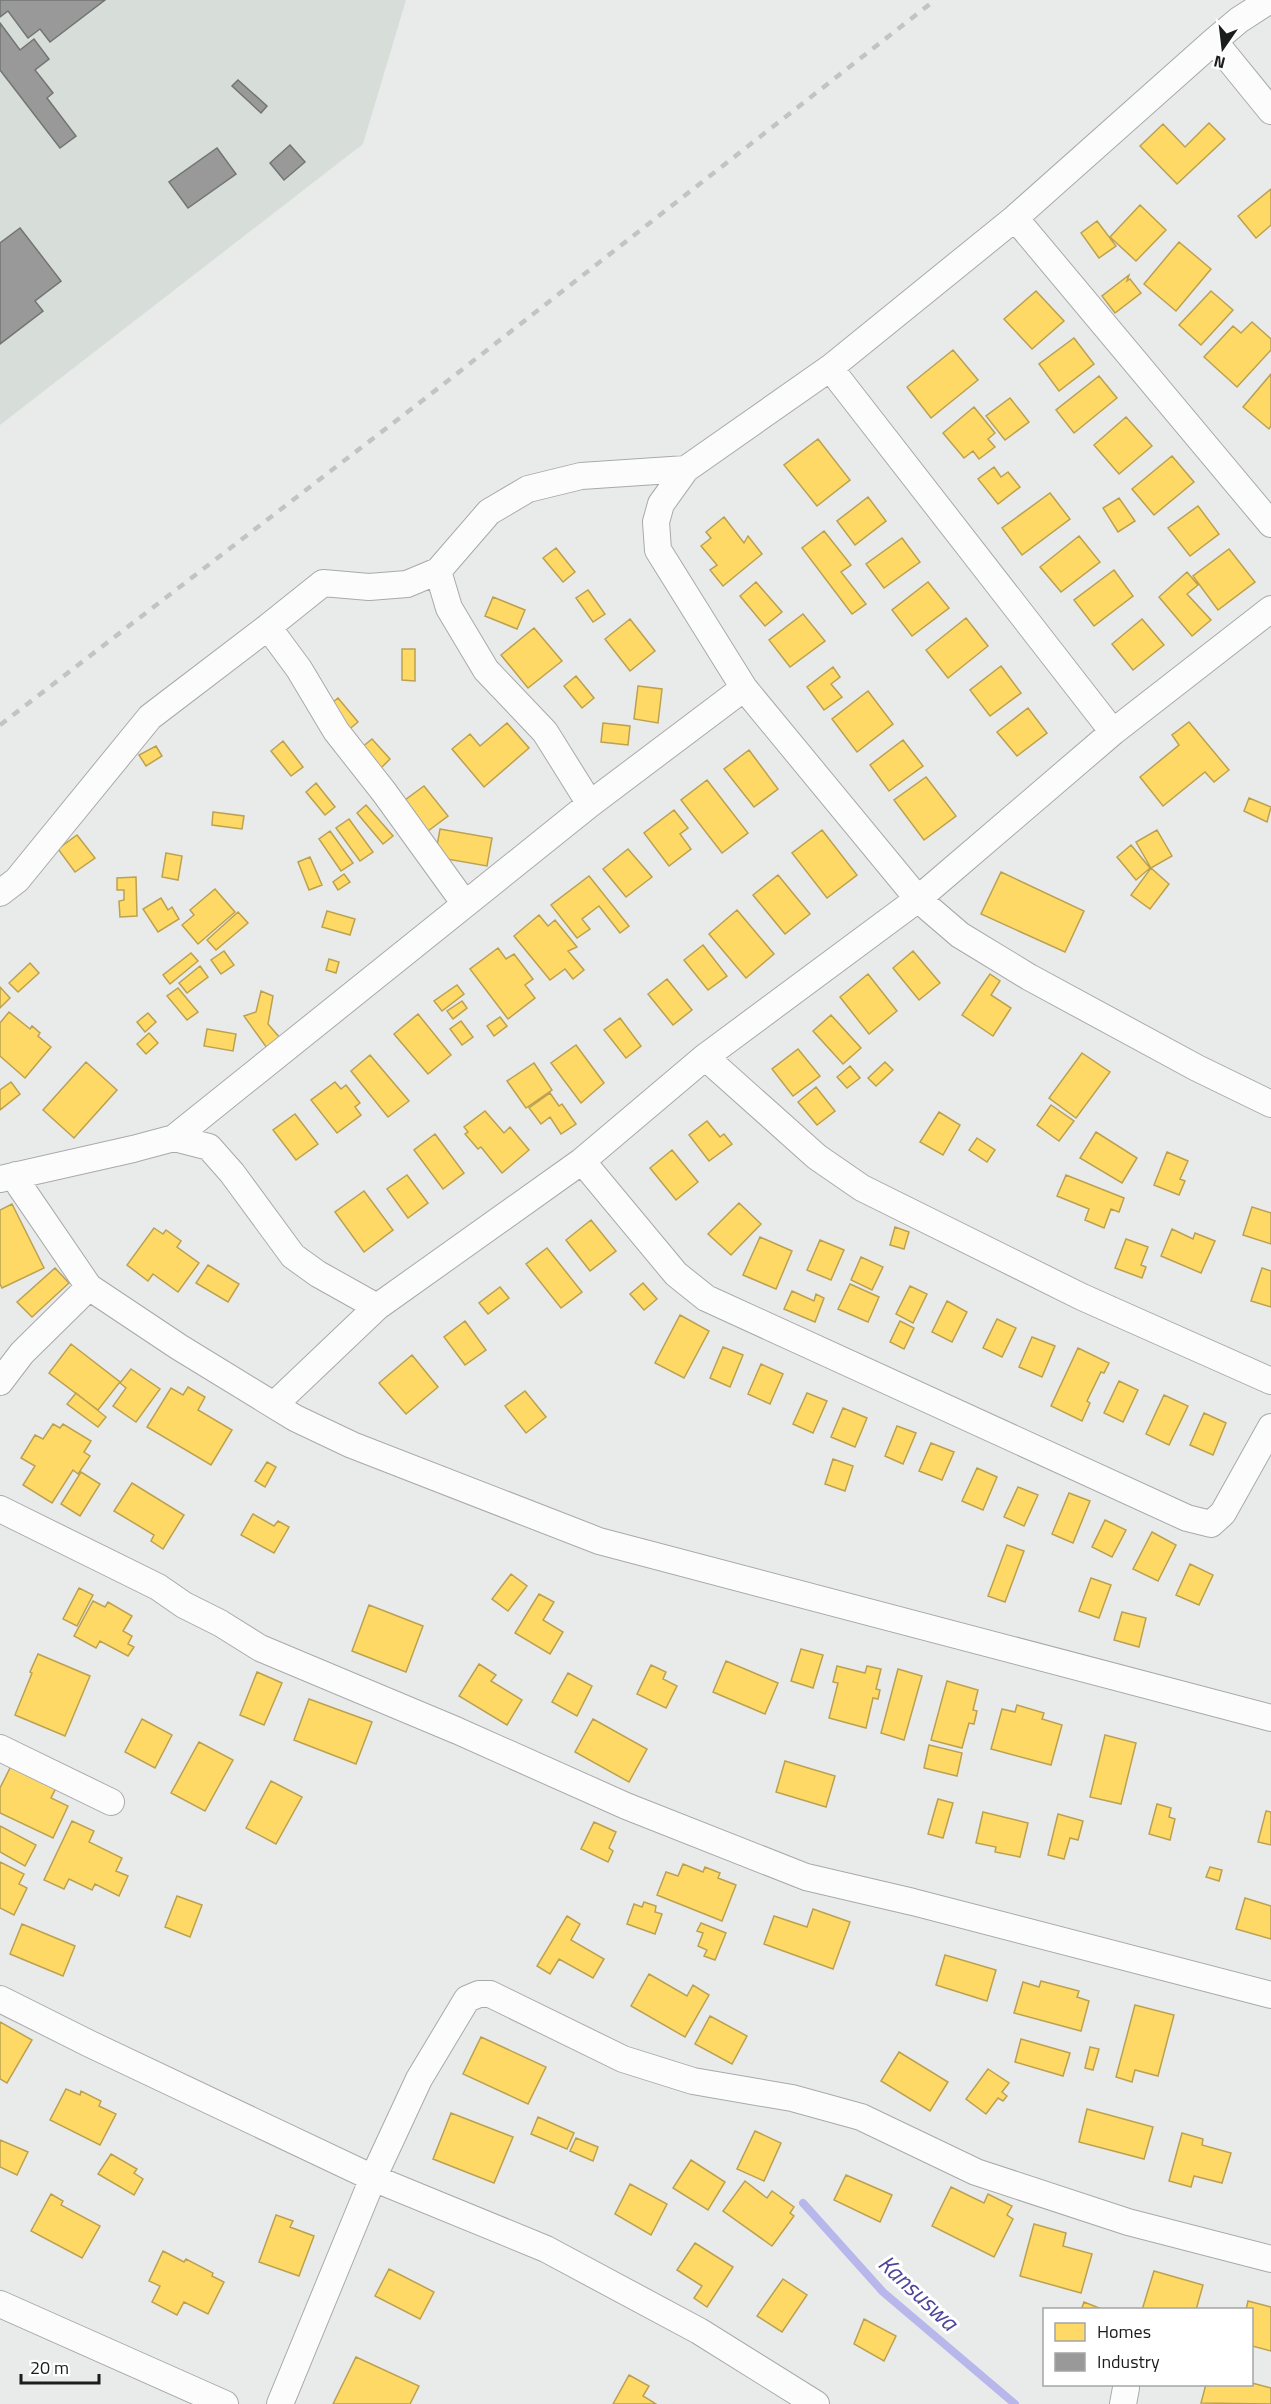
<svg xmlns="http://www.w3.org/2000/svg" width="1271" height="2404" font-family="'Titillium Web',sans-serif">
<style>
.built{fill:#d7ded9}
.homes{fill:#ffd966;stroke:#bba150;stroke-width:1.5}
.industry{fill:#999;stroke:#737474;stroke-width:1.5}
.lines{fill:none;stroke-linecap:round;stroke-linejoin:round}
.stream{stroke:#b7b7eb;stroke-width:8}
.minor-casing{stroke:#a8aaa9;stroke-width:28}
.minor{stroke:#fcfcfc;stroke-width:26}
.rail{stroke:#c2c3c2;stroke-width:4.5;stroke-dasharray:8 8;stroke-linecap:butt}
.labels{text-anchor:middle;stroke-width:6;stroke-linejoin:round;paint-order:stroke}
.water-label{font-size:24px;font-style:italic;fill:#4e459d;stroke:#fff}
</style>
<rect width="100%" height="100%" fill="#e9ebea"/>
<path class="built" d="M0 0H406L363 144 0 425Z"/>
<path class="homes" d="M1209 123 1225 139 1177 184 1140 146 1163 124 1185 147Z
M1271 189V225L1256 238 1238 216Z
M1140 205 1166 230 1136 261 1110 237Z
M1097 221 1116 246 1099 258 1081 233Z
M1179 242 1211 269 1176 311 1144 284Z
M1129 275 1127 281 1130 279 1141 293 1115 313 1102 296Z
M1036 291 1064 321 1032 349 1004 319Z
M1211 291 1233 310 1201 345 1179 325Z
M1252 322 1271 339V350L1237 387 1204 357 1233 326 1241 333Z
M1074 338 1094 364 1059 391 1039 364Z
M953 350 978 380 931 418 907 387Z
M1271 374V426L1269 429 1243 407Z
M1099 376 1117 398 1074 433 1056 410Z
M1010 398 1029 422 1005 440 986 416Z
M974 407 995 433 988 439 995 447 979 459 973 451 964 458 943 433Z
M1126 417 1152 446 1119 474 1094 445Z
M818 439 850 480 817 506 784 465Z
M1172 456 1194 482 1154 515 1132 489Z
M994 467 1001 477 1008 472 1020 487 998 504 978 479Z
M1050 493 1070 519 1022 555 1002 528Z
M868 497 886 521 855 545 837 521Z
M1119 498 1135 521 1118 532 1103 508Z
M1198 506 1219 534 1190 556 1168 528Z
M724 517 744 543 748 536 762 554 723 586 710 570 717 565 701 546 711 538 706 532Z
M824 531 851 565 841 572 866 604 852 614 802 548Z
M1079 536 1100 562 1061 592 1040 567Z
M902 538 920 562 884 588 866 564Z
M556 548 575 572 563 582 543 558Z
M1229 549 1255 582 1218 610 1193 576Z
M1114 570 1133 596 1094 626 1074 600Z
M1187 572 1198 585 1187 594 1211 620 1192 636 1159 597Z
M756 582 782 612 765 626 740 596Z
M928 582 949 608 912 636 892 610Z
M588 590 605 614 593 622 576 598Z
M493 597 525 610 517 629 485 616Z
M803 614 825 641 790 667 769 640Z
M966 618 988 646 948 678 926 650Z
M630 619 655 651 630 671 605 639Z
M1142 619 1164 645 1133 670 1112 644Z
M534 628 562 661 528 688 501 655Z
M402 649H415V681L402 680Z
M1001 666 1021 693 990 716 970 690Z
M833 667 840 677 831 684 842 697 824 710 807 687Z
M576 676 594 698 582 708 564 686Z
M638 686 662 689 658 723 634 719Z
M868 691 893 724 857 752 832 719Z
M338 698 358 722 346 732 326 708Z
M1028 708 1047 733 1017 756 997 732Z
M1189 722 1229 770 1214 782 1205 772 1163 806 1140 777 1179 745 1172 735Z
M507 723 529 748 484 787 452 749 470 734 480 746Z
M603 723 630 726 628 745 601 742Z
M372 739 390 759 380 769 361 748Z
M903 740 923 766 889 791 870 765Z
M283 741 303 767 291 776 271 751Z
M156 746 162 756 146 766 139 755Z
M749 750 778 789 754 807 724 769Z
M926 777 956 816 924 840 894 800Z
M707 780 748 833 722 853 681 800Z
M316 783 335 807 325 815 306 792Z
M424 786 448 816 424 834 401 803Z
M1249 798 1271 807 1267 822 1244 811Z
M366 805 393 836 383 844 357 813Z
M674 810 688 828 680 834 691 849 669 866 644 833Z
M213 812 244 816 242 829 212 825Z
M349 819 373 852 360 861 336 828Z
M440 829 492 838 487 866 435 857Z
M822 830 857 875 827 898 792 853Z
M1157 830 1172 856 1151 868 1136 842Z
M330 831 353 863 341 871 319 839Z
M77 835 95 858 75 872 58 849Z
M1131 845 1150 868 1136 880 1117 857Z
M628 849 652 877 626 897 603 869Z
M166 853 182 856 178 880 162 877Z
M310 857 322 885 309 890 298 862Z
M1151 868 1169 884 1150 909 1131 895Z
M1001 872 1084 911 1065 952 981 914Z
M344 874 350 882 338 890 333 882Z
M778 875 810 914 785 934 753 895Z
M589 876 629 926 620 933 599 906 582 919 590 929 577 938 551 905Z
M136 877 137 916 120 917 119 901 124 900V890H117V878Z
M215 889 235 912 198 944 182 925 194 915 190 910Z
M161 898 168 910 172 907 179 919 158 932 143 909Z
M737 910 774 954 746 978 709 934Z
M327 911 355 919 350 935 322 927Z
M238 912 248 923 216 950 207 940Z
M539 915 548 926 555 920 577 947 568 951 584 970 573 979 565 969 550 980 514 936Z
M703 945 727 976 708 990 684 960Z
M498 948 506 959 514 954 533 979 525 985 535 998 508 1019 470 969Z
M224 951 234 965 221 974 211 960Z
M913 951 940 983 919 1000 893 968Z
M191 953 198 961 170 984 163 975Z
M329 959 339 962 336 973 326 970Z
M30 963 39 973 18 992 9 983Z
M200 966 208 977 187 993 179 983Z
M868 974 897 1011 869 1034 840 997Z
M990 974 1000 981 991 995 1011 1008 993 1036 962 1015Z
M667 979 692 1010 673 1025 648 994Z
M457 985 464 994 442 1011 434 1001Z
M0 987 10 998 0 1008Z
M178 988 198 1012 187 1020 167 996Z
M261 991 273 996 268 1024 280 1038 267 1048 244 1016 256 1012Z
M462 1001 467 1008 453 1019 447 1011Z
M9 1012 30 1029 32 1026 40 1033 38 1036 51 1047 25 1078 0 1056V1023Z
M148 1013 156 1022 145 1032 137 1022Z
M418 1014 451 1055 428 1074 394 1034Z
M831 1015 861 1048 843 1064 813 1031Z
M500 1017 507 1026 494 1036 487 1026Z
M620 1018 641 1046 626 1058 604 1030Z
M461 1021 473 1037 462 1045 450 1029Z
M207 1029 236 1034 233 1051 204 1046Z
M149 1033 158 1043 146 1054 137 1044Z
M576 1045 604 1083 581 1103 551 1063Z
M798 1049 820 1076 793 1096 772 1069Z
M1082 1053 1110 1072 1076 1118 1049 1098Z
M370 1055 409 1101 388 1117 351 1071Z
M86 1062 117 1090 74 1138 43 1110Z
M885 1062 893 1070 876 1086 868 1078Z
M534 1063 552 1090 526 1108 507 1081Z
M850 1066 860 1078 847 1088 837 1077Z
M11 1082 20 1094 0 1110V1090Z
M335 1082 341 1089 346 1085 360 1103 355 1107 361 1115 337 1133 311 1100Z
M816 1087 835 1111 817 1125 798 1102Z
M550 1093 559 1106 562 1104 576 1124 561 1134 550 1117 541 1124 529 1108Z
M1051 1105 1074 1121 1059 1141 1037 1125Z
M485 1111 504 1133 510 1127 529 1150 502 1173 481 1147 478 1149 465 1134 468 1132 464 1127Z
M939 1112 960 1125 943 1155 920 1142Z
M295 1114 318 1144 296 1160 273 1130Z
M707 1121 720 1137 724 1134 732 1144 709 1161 689 1135Z
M1096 1132 1137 1158 1122 1183 1080 1158Z
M435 1134 464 1173 443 1189 414 1150Z
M977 1138 995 1150 987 1162 969 1150Z
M672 1150 698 1182 676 1200 650 1168Z
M1167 1152 1188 1161 1180 1179 1185 1181 1179 1195 1154 1185Z
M407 1175 428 1203 408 1218 387 1189Z
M1066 1175 1124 1198 1119 1212 1111 1209 1104 1228 1085 1220 1089 1209 1057 1196Z
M364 1191 393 1230 364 1252 335 1212Z
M739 1203 761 1224 731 1255 708 1234Z
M12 1204 44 1268 2 1288 0 1284V1210Z
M1252 1207 1271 1213V1244L1243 1235Z
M591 1220 616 1251 590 1271 566 1240Z
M895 1227 909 1232 904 1249 890 1245Z
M154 1228 163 1234 166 1230 181 1241 177 1247 199 1263 178 1292 153 1274 148 1281 127 1265Z
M1172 1229 1193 1239 1195 1233 1215 1241 1201 1273 1161 1256Z
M760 1237 792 1251 776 1289 743 1275Z
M1126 1239 1148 1247 1141 1265 1146 1267 1142 1278 1115 1268Z
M820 1240 844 1250 831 1280 807 1270Z
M547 1248 582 1292 561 1308 526 1264Z
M861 1257 883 1267 872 1290 851 1280Z
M208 1265 239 1284 228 1302 196 1283Z
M55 1268 69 1283 32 1317 17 1302Z
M1262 1268 1271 1271V1307L1251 1301Z
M643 1283 657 1299 644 1310 630 1294Z
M850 1284 879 1297 868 1322 838 1309Z
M910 1286 927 1294 913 1323 896 1314Z
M500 1287 509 1298 488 1314 479 1303Z
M792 1291 814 1301 816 1294 824 1298 815 1322 784 1309Z
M947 1301 967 1312 952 1342 932 1332Z
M680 1315 709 1331 684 1378 655 1363Z
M997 1319 1016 1328 1002 1357 983 1348Z
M465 1321 486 1350 465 1365 444 1337Z
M900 1321 914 1328 904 1349 890 1342Z
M1032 1337 1055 1346 1042 1377 1019 1367Z
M71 1344 120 1382 98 1410 49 1373Z
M723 1347 743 1355 730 1387 710 1378Z
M1078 1348 1109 1363 1104 1373 1101 1372 1087 1401 1090 1403 1082 1421 1051 1406Z
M412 1355 438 1387 406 1414 379 1383Z
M761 1364 783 1374 770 1404 748 1394Z
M131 1369 160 1389 136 1422 113 1406 126 1388 120 1383Z
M1119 1381 1138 1390 1123 1422 1104 1413Z
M188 1387 205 1397 198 1410 232 1430 211 1465 147 1427 171 1388 183 1395Z
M525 1391 546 1417 526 1433 505 1406Z
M76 1393 106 1417 98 1427 67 1404Z
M807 1393 827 1401 813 1433 793 1424Z
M1164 1395 1188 1406 1169 1445 1146 1434Z
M843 1408 867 1418 855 1447 831 1437Z
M1204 1413 1226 1423 1213 1455 1190 1445Z
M53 1424 60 1428 63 1424 91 1441 84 1452 90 1456 78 1474 73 1470 52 1503 23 1485 35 1466 21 1458 35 1435 43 1439Z
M897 1426 916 1433 903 1464 885 1456Z
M931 1443 954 1452 942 1480 919 1471Z
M833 1459 853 1466 845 1491 825 1484Z
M267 1462 276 1467 265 1487 255 1481Z
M977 1468 997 1477 983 1510 962 1501Z
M81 1472 100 1484 80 1516 61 1504Z
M132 1483 184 1515 163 1549 151 1541 154 1535 114 1511Z
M1018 1487 1038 1495 1024 1526 1004 1517Z
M1069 1493 1090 1501 1073 1543 1052 1534Z
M253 1514 274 1526 278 1521 289 1527 274 1553 241 1535Z
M1105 1520 1126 1530 1112 1557 1092 1547Z
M1152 1532 1176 1545 1158 1581 1133 1569Z
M1007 1545 1024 1551 1005 1602 988 1596Z
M1190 1564 1213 1575 1199 1605 1176 1595Z
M511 1574 527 1586 508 1611 492 1599Z
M1091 1578 1111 1585 1099 1618 1079 1611Z
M79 1588 93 1595 77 1626 63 1619Z
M539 1594 554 1602 543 1620 563 1632 550 1654 515 1633Z
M93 1601 105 1607 108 1602 132 1616 123 1631 132 1636 128 1644 134 1647 128 1656 100 1641 96 1648 74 1636Z
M369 1605 423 1626 406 1672 352 1651Z
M1122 1612 1146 1618 1139 1647 1114 1640Z
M801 1649 823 1655 813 1688 791 1681Z
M38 1654 90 1676 65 1736 15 1715 32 1673 30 1672Z
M726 1661 778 1683 765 1714 713 1692Z
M479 1664 496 1675 491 1681 522 1700 507 1725 459 1696Z
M651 1665 666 1672 663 1679 677 1686 666 1708 637 1694Z
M837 1666 865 1673 867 1666 881 1669 876 1689 880 1690 878 1699 873 1698 866 1728 829 1718 838 1683 833 1682Z
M898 1669 922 1676 904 1740 881 1733Z
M257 1672 282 1683 264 1725 240 1715Z
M568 1673 592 1686 577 1716 552 1702Z
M947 1681 978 1690 973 1710 977 1711 974 1724 969 1723 962 1748 931 1740Z
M309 1699 372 1722 356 1764 294 1740Z
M1017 1705 1044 1713 1042 1719 1062 1725 1051 1765 991 1749 1002 1709 1015 1712Z
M142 1719 172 1735 155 1768 125 1752Z
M593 1719 647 1749 629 1782 575 1752Z
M1105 1735 1136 1743 1121 1804 1090 1797Z
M199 1742 233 1760 205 1811 171 1793Z
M929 1745 962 1753 957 1776 924 1768Z
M785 1761 835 1776 826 1807 776 1792Z
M11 1766 56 1788 51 1798 68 1806 53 1838 0 1813V1788Z
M271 1781 302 1797 276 1844 246 1828Z
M938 1799 953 1803 943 1838 928 1834Z
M1157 1804 1171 1808 1169 1817 1175 1819 1170 1840 1149 1834Z
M1266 1811 1271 1812V1845L1258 1842Z
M983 1812 1028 1823 1020 1857 995 1852 996 1847 976 1843Z
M1058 1814 1083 1821 1078 1840 1070 1838 1064 1859 1048 1855Z
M72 1821 94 1831 89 1842 122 1858 116 1871 128 1876 119 1896 95 1884 92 1890 69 1879 64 1889 44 1880Z
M594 1822 616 1832 609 1848 613 1851 608 1862 581 1849Z
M0 1826 36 1845 25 1866 0 1852Z
M0 1862 24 1874 19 1884 27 1888 14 1915 0 1908Z
M683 1864 703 1872 705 1867 720 1873 718 1878 736 1885 722 1921 657 1895 666 1872 678 1876Z
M1210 1867 1222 1870 1219 1881 1206 1877Z
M177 1896 202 1905 190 1937 165 1927Z
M1245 1898 1271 1906V1939L1236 1929Z
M644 1902 656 1906 655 1912 662 1914 655 1934 627 1924 634 1904 642 1907Z
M813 1909 850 1922 833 1969 764 1944 774 1916 807 1927Z
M567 1916 580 1924 571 1940 604 1959 593 1978 559 1959 550 1974 537 1966Z
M701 1923 726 1933 715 1960 704 1956 707 1950 698 1946 703 1933 697 1931Z
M22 1924 75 1946 63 1976 10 1954Z
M945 1955 996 1970 987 2001 936 1985Z
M649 1974 687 1996 693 1985 709 1995 685 2037 631 2006Z
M1041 1981 1079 1991 1077 1997 1089 2001 1081 2031 1014 2013 1023 1982 1039 1987Z
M1135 2005 1174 2015 1158 2076 1135 2070 1132 2082 1116 2077Z
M710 2016 747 2036 732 2064 695 2044Z
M0 2022 32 2040 7 2083 0 2079Z
M481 2037 546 2067 528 2104 463 2074Z
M1021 2039 1070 2053 1063 2076 1015 2062Z
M1090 2047 1099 2049 1093 2070 1085 2068Z
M899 2052 948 2082 930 2111 881 2081Z
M988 2069 1009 2083 1002 2092 1007 2096 1003 2101 998 2098 986 2114 966 2099Z
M66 2089 80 2095 81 2091 101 2101 99 2106 116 2114 100 2145 50 2120Z
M1087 2109 1153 2127 1144 2159 1079 2142Z
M451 2113 513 2137 494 2183 433 2159Z
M538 2117 574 2133 567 2149 531 2134Z
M755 2131 781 2143 764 2181 737 2169Z
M1182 2133 1203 2139 1202 2145 1231 2153 1222 2183 1194 2176 1191 2187 1169 2181Z
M576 2138 598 2147 593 2161 570 2151Z
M0 2140 28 2152 17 2175 0 2167Z
M111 2154 137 2169 134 2173 143 2179 134 2195 98 2174Z
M691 2160 725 2182 708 2210 673 2188Z
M846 2175 892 2195 880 2222 834 2200Z
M745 2181 767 2198 772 2191 794 2207 790 2213 794 2216 772 2246 723 2211Z
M630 2184 667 2204 651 2235 615 2214Z
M951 2187 984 2203 988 2194 1012 2206 1007 2215 1013 2219 994 2257 932 2226Z
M51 2194 63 2201 61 2205 100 2226 82 2258 31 2231Z
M276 2215 293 2221 290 2227 314 2236 299 2276 259 2262Z
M1034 2224 1066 2233 1063 2246 1092 2254 1081 2293 1020 2276Z
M695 2243 733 2267 707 2307 694 2298 702 2286 677 2270Z
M163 2251 184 2262 186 2259 213 2273 212 2276 224 2282 208 2314 184 2302 177 2315 152 2302 160 2286 149 2281Z
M389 2269 434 2292 420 2319 375 2296Z
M1154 2271 1203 2285 1196 2310H1142Z
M783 2279 807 2295 782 2332 757 2316Z
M1248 2301 1271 2307V2351L1252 2346V2310H1246Z
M1084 2302 1104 2310H1081Z
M864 2319 896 2336 884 2361 854 2344Z
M356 2357 419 2386 410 2404H333Z
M629 2375 649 2386 643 2396 656 2404H613Z
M1252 2383 1271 2388V2404L1201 2403 1206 2384H1252Z"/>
<path class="industry" d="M0 0H105L50 42 40 29 28 38 8 11 0 17Z
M0 23 20 50 34 39 49 59 35 70 53 93 47 98 76 136 60 148 0 70Z
M238 80 267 106 261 113 232 86Z
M290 145 305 162 284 180 270 163Z
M217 148 236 174 188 208 169 182Z
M20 228 61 281 35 301 43 311 0 344V243Z"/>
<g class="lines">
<path class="stream" d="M803 2203 883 2292 1015 2404"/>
<g class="minor-casing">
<path id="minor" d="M1270 0 1239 20 1214 41 1271 111
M1214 41 1015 218 830 368 686 469 661 504 656 522 658 550 744 688 918 899 1113 732 1271 609
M1015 218 1271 524
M830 368 1113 732
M438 571 449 608 486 670 545 732 590 804
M268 627 299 669 336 731 384 792 465 904
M0 893 17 880 150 717 268 627 323 583 369 587 407 584 438 571 489 512 528 489 581 476 686 469
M705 1057 918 899 960 935 1029 977 1197 1068 1271 1104
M582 1161 676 1274 706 1298 1187 1518 1211 1524 1223 1513 1271 1427
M16 1175 20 1186 89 1287 179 1347 295 1418 352 1445 599 1541 1271 1718
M0 1179 133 1149 174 1138
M377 1307 318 1274 293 1256 232 1173 209 1147 174 1138 590 804 744 688
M0 1382 22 1353 89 1287
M274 1405 377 1307 582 1161 705 1057 817 1157 862 1188 1082 1297 1271 1381
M0 1509 158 1587 184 1605 220 1623 260 1648 458 1731 626 1806 806 1877 913 1902 1271 1995
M0 1748 111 1802
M0 1999 90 2044 373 2178 546 2249 699 2331 816 2404
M0 2304 225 2404
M280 2404 373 2178 419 2079 467 1999 479 1994H490L623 2059 693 2081 792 2098 861 2117 976 2172 1128 2222 1271 2259
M1123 2404 1126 2388"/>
</g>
<use href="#minor" class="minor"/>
<path class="rail" d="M0 725 427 397 935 0"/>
</g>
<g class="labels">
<g class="water-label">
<text transform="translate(918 2293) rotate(43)" y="8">Kansuswa</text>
</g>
</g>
<rect x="1043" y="2308" width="210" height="78" fill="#ffffff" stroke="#a4a5a4" stroke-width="1.5"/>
<rect x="1055" y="2323" width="30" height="18" fill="#ffd966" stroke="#a4a5a4" stroke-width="1.5"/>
<text x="1097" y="2338" font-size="18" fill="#1b1d1c">Homes</text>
<rect x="1055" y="2353" width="30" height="18" fill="#999999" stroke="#a4a5a4" stroke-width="1.5"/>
<text x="1097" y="2368" font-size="18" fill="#1b1d1c">Industry</text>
<g transform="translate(1223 48) rotate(194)" stroke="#ffffff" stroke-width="4.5" paint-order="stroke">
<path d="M0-4.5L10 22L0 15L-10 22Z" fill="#1b1d1c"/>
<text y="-9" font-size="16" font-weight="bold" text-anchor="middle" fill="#1b1d1c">N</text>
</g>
<path d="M21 2374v9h78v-9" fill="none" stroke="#1b1d1c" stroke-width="3"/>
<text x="30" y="2374" font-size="18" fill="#1b1d1c" stroke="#ffffff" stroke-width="4.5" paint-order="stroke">20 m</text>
</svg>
